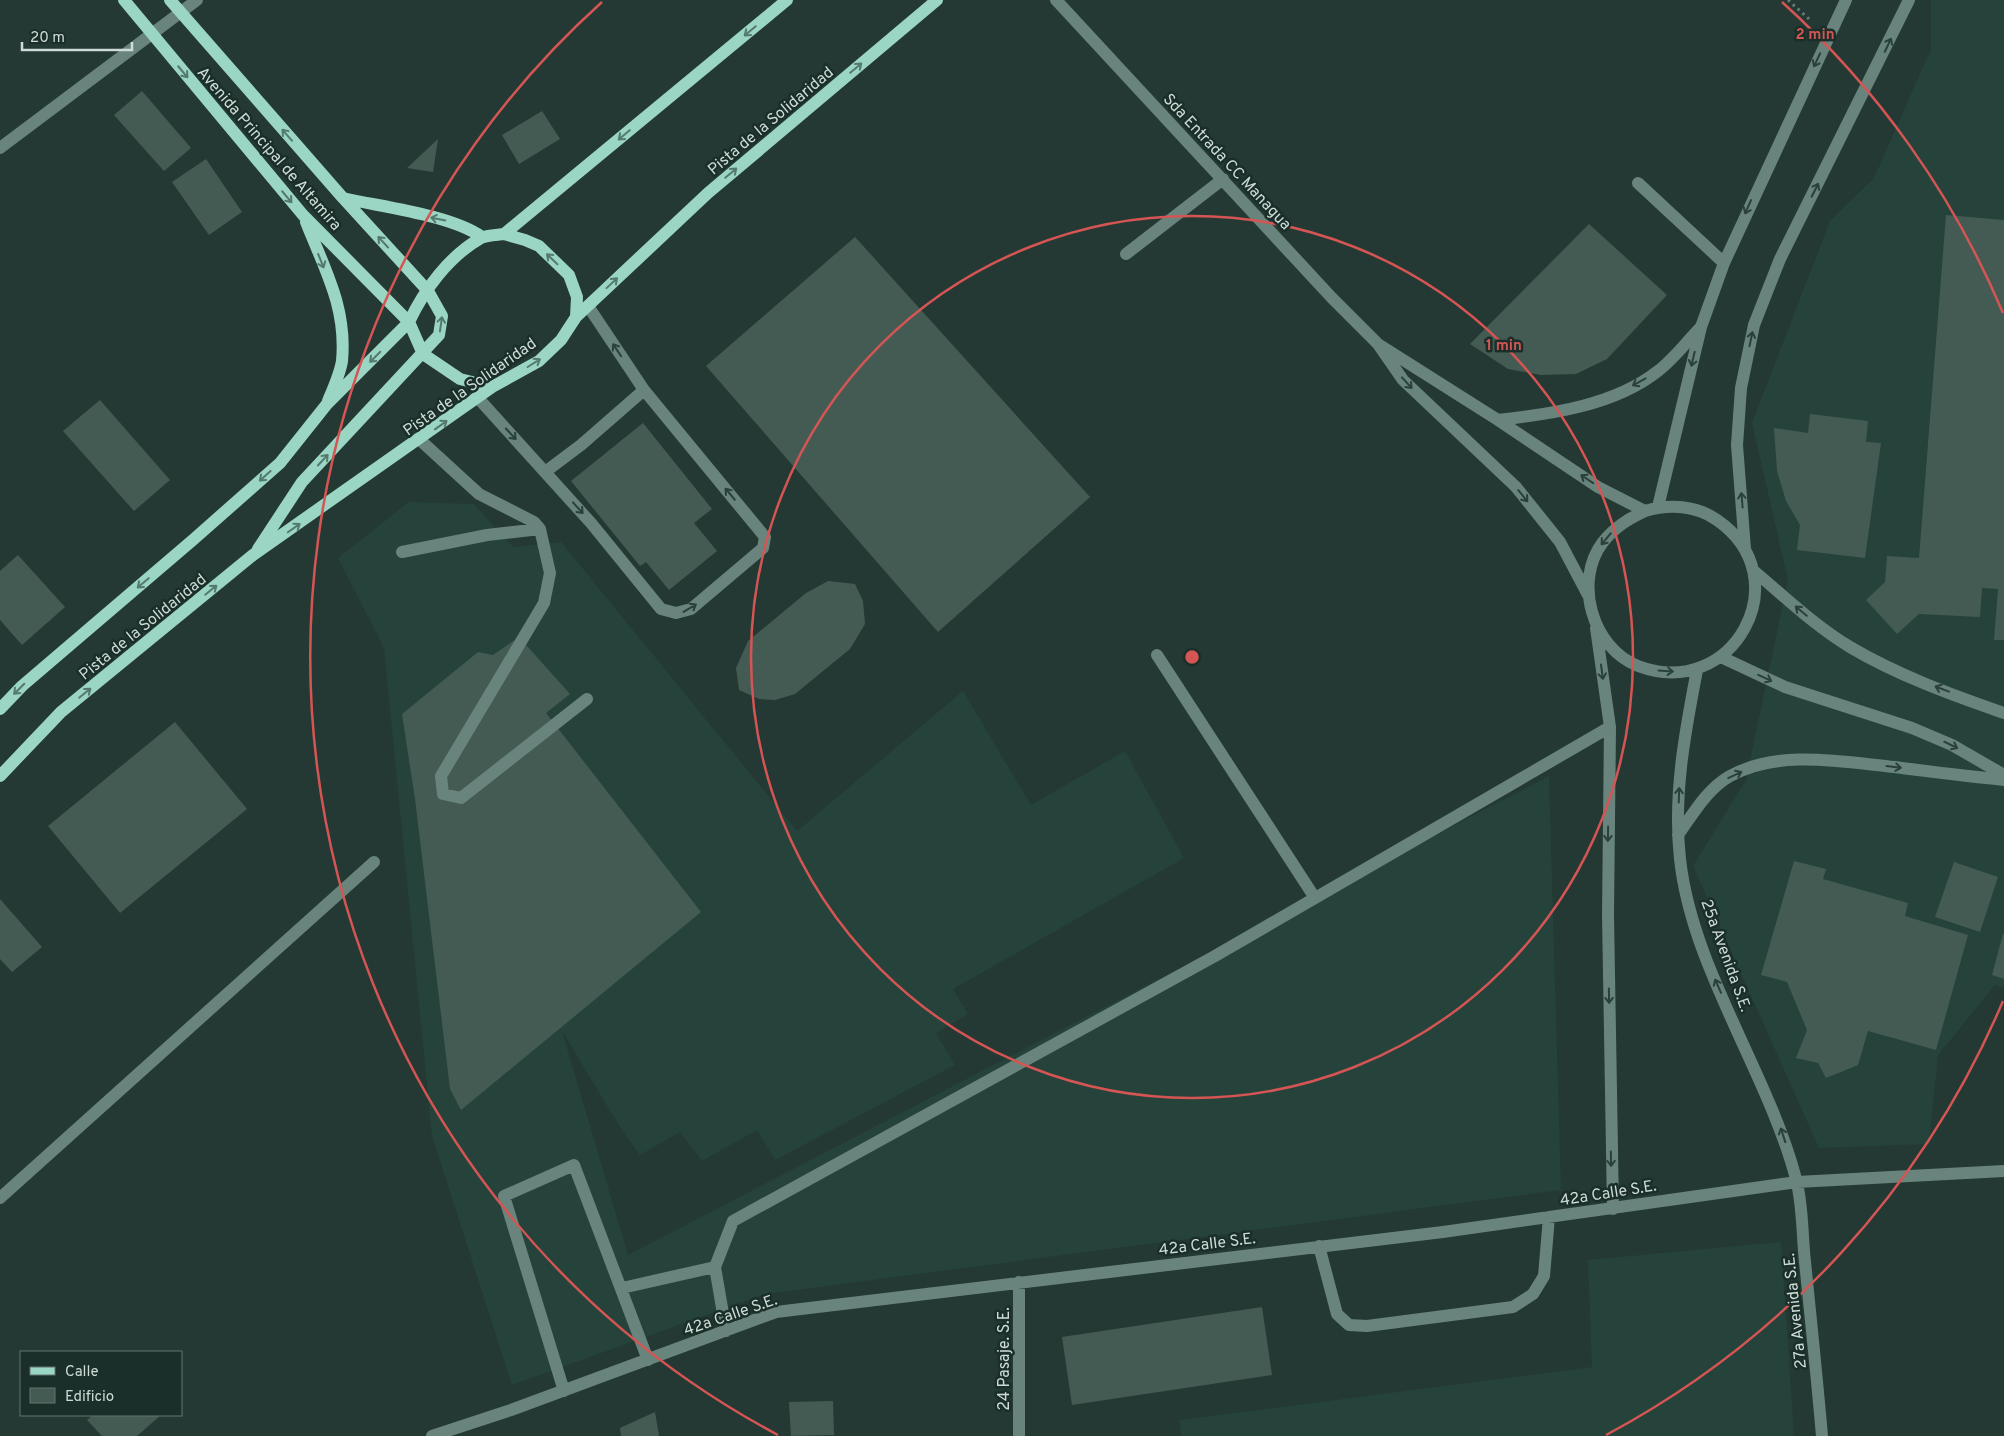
<svg xmlns="http://www.w3.org/2000/svg" width="2004" height="1436" font-family="Overpass,sans-serif">
<style>
.built{fill:#25433b}
.building{fill:#445b54}
.lines{fill:none;stroke-linecap:round;stroke-linejoin:round}
.path{stroke:#6b7c77;stroke-width:3;stroke-dasharray:2.5 4;stroke-linecap:butt}
.minor{stroke:#69847c;stroke-width:12}
.major{stroke:#9bd5c3;stroke-width:12}
.oneway{stroke:#547a6e}
.oneway2{stroke:#2a403a}
.ring{fill:none;stroke:#d45554;stroke-width:2.5}
.labels{text-anchor:middle;stroke-width:5;stroke-linejoin:round;paint-order:stroke}
.street-label{font-size:16px;fill:#cedbd6;stroke:#1a2f29}
.centre{fill:#d45554;stroke:#1a2f29;stroke-width:2.5}
.ring-label{font-size:15px;text-anchor:middle;font-weight:bold;fill:#d45554;stroke:#1a2f29;stroke-width:5;stroke-linejoin:round;paint-order:stroke}
</style>
<rect width="100%" height="100%" fill="#243933"/>
<path class="built" d="M1931 0H2004V988L1995 985 1938 1055 1929 1144 1819 1148 1693 866 1746 780 1788 580 1752 423 1830 221 1874 178 1931 49Z
M409 502 474 504 513 547 561 542 797 831 963 691 1031 805 1125 751 1184 858 953 989 968 1014 936 1033 955 1065 775 1160 757 1130 702 1161 680 1132 640 1155 620 1127 562 1031 628 1255 1549 776 1561 1190 765 1294 512 1385 432 1136 384 648 338 558Z
M1781 1242 1794 1436H1181L1180 1420 1592 1367 1588 1260Z"/>
<path class="building" d="M142 91 191 148 164 171 114 115Z
M542 111 560 139 519 164 502 135Z
M438 139 433 172 407 168Z
M206 159 242 212 209 235 172 182Z
M1946 215 2004 220V640H1994L1998 589 1982 588 1980 617 1919 614 1897 634 1866 600 1885 582 1887 556 1919 558Z
M1589 224 1667 295 1607 359 1576 374 1541 375 1508 369 1470 344Z
M855 237 1090 497 938 632 706 366Z
M100 400 170 480 134 511 63 431Z
M1810 414 1868 421 1866 442 1881 443 1865 558 1797 550 1800 525 1786 501 1777 471 1774 428 1808 433Z
M643 423 712 509 694 523 717 551 669 590 646 562 640 566 571 481Z
M18 555 65 607 22 645 0 620V571Z
M828 581 855 584 863 601 865 624 850 649 795 694 775 700 759 699 739 690 736 668 748 641 806 593Z
M519 637 570 694 546 713 701 912 461 1110 450 1089 415 799 402 714 478 652 493 655Z
M175 722 247 809 120 913 48 826Z
M1794 861 1826 869 1823 879 1908 903 1905 916 1968 935 1936 1050 1868 1031 1858 1065 1826 1078 1818 1063 1796 1058 1807 1030 1787 982 1761 975Z
M1954 862 1998 877 1980 932 1935 917Z
M0 899 42 947 12 972 0 959Z
M2003 934H2004V979L1992 975Z
M1262 1307 1272 1375 1072 1405 1062 1337Z
M833 1401 834 1435 791 1436 789 1402Z
M655 1412 659 1436H621L620 1428Z
M93 1415H161L137 1436H102L87 1420Z"/>
<g class="lines">
<path class="path" d="M1788 0 1809 19"/>
<path class="minor" d="M1056 0 1332 298 1378 344 1403 380 1516 487 1560 542 1588 595
M0 148 197 0
M1638 183 1724 263
M1126 254 1223 179
M1378 344 1498 420 1598 487 1645 511C1669 504 1696 505 1717 520 1801 578 1733 702 1638 666 1592 648 1573 581 1603 542 1615 527 1628 519 1645 511
M478 398 591 523 661 609 676 613 691 609 763 548 765 537 644 390 588 306
M1498 420C1552 414 1615 405 1658 371 1674 359 1687 341 1701 327
M420 440 479 494 534 522 540 529 550 573 544 603 441 776 443 794 461 798 587 699
M545 472 581 445 644 390
M1658 507 1701 327 1724 263 1846 0
M1745 549 1737 445 1741 388 1754 325 1780 259 1909 0
M402 552 487 535 540 529
M1754 571C1785 597 1815 626 1850 647 1897 675 1952 695 2004 713
M1596 628 1610 727 1608 915 1613 1209
M1157 655 1315 898
M1721 657 1785 687 1912 728 1952 745 2004 775
M1697 670C1685 732 1673 795 1680 859 1692 969 1768 1072 1796 1179 1803 1205 1802 1235 1805 1262 1811 1320 1817 1378 1822 1436
M1678 835C1693 814 1707 789 1730 776 1779 749 1843 762 1895 767 1931 772 1968 776 2004 780
M0 1198 374 862
M1319 1246 1337 1314 1349 1325 1367 1326 1513 1307 1533 1294 1544 1276 1549 1217
M1019 1282V1436
M622 1288 715 1267
M726 1331 715 1267 733 1221 1215 956 1610 727
M564 1391 504 1196 574 1165 648 1360
M432 1436 511 1410 776 1312 1443 1232 1797 1182 2004 1171"/>
<path class="major" d="M124 0 303 215 409 322 423 354 460 379 492 387
M170 0 343 198 428 291 442 316 439 335 302 482 258 549
M343 198C382 207 451 215 482 237
M306 222C325 270 347 308 342 361 340 374 333 389 328 401
M504 234 525 240 539 246 569 275 577 297 576 317
M0 709 22 686 194 539 280 463 327 404 409 322C424 290 449 256 481 238 487 235 497 235 504 234L787 0
M0 776 61 712 253 555 492 387 539 361 561 340 576 317 708 193 937 0"/>
</g>
<defs><path id="oneway-shaft" d="M-6 0H5M1.5-3L5.5 0L1.5 3" fill="none" stroke-width="1.6" stroke-linecap="round" stroke-linejoin="round" transform="scale(1.25)"/></defs>
<g class="oneway">
<use href="#oneway-shaft" transform="translate(750 31) rotate(140)"/>
<use href="#oneway-shaft" transform="translate(856 68) rotate(-40)"/>
<use href="#oneway-shaft" transform="translate(183 72) rotate(50)"/>
<use href="#oneway-shaft" transform="translate(287 135) rotate(-131)"/>
<use href="#oneway-shaft" transform="translate(624 135) rotate(140)"/>
<use href="#oneway-shaft" transform="translate(731 173) rotate(-40)"/>
<use href="#oneway-shaft" transform="translate(287 197) rotate(50)"/>
<use href="#oneway-shaft" transform="translate(438 219) rotate(-169)"/>
<use href="#oneway-shaft" transform="translate(383 242) rotate(-133)"/>
<use href="#oneway-shaft" transform="translate(552 259) rotate(-136)"/>
<use href="#oneway-shaft" transform="translate(321 261) rotate(68)"/>
<use href="#oneway-shaft" transform="translate(612 283) rotate(-43)"/>
<use href="#oneway-shaft" transform="translate(441 324) rotate(-82)"/>
<use href="#oneway-shaft" transform="translate(375 357) rotate(135)"/>
<use href="#oneway-shaft" transform="translate(534 363) rotate(-32)"/>
<use href="#oneway-shaft" transform="translate(441 425) rotate(-36)"/>
<use href="#oneway-shaft" transform="translate(323 460) rotate(-47)"/>
<use href="#oneway-shaft" transform="translate(265 476) rotate(138)"/>
<use href="#oneway-shaft" transform="translate(294 528) rotate(-35)"/>
<use href="#oneway-shaft" transform="translate(143 583) rotate(140)"/>
<use href="#oneway-shaft" transform="translate(211 590) rotate(-39)"/>
<use href="#oneway-shaft" transform="translate(19 689) rotate(135)"/>
<use href="#oneway-shaft" transform="translate(85 693) rotate(-39)"/>
</g>
<g class="oneway2">
<use href="#oneway-shaft" transform="translate(1888 45) rotate(-65)"/>
<use href="#oneway-shaft" transform="translate(1817 60) rotate(115)"/>
<use href="#oneway-shaft" transform="translate(1815 190) rotate(-63)"/>
<use href="#oneway-shaft" transform="translate(1748 207) rotate(114)"/>
<use href="#oneway-shaft" transform="translate(1751 339) rotate(-78)"/>
<use href="#oneway-shaft" transform="translate(617 350) rotate(-124)"/>
<use href="#oneway-shaft" transform="translate(1693 359) rotate(103)"/>
<use href="#oneway-shaft" transform="translate(1639 382) rotate(151)"/>
<use href="#oneway-shaft" transform="translate(1407 383) rotate(48)"/>
<use href="#oneway-shaft" transform="translate(511 434) rotate(47)"/>
<use href="#oneway-shaft" transform="translate(1587 479) rotate(-146)"/>
<use href="#oneway-shaft" transform="translate(730 494) rotate(-130)"/>
<use href="#oneway-shaft" transform="translate(1523 496) rotate(51)"/>
<use href="#oneway-shaft" transform="translate(1742 500) rotate(-95)"/>
<use href="#oneway-shaft" transform="translate(578 508) rotate(48)"/>
<use href="#oneway-shaft" transform="translate(1606 539) rotate(130)"/>
<use href="#oneway-shaft" transform="translate(690 608) rotate(-31)"/>
<use href="#oneway-shaft" transform="translate(1801 611) rotate(-140)"/>
<use href="#oneway-shaft" transform="translate(1666 671) rotate(4)"/>
<use href="#oneway-shaft" transform="translate(1602 672) rotate(82)"/>
<use href="#oneway-shaft" transform="translate(1765 678) rotate(25)"/>
<use href="#oneway-shaft" transform="translate(1942 689) rotate(-159)"/>
<use href="#oneway-shaft" transform="translate(1951 745) rotate(26)"/>
<use href="#oneway-shaft" transform="translate(1894 767) rotate(7)"/>
<use href="#oneway-shaft" transform="translate(1735 775) rotate(-25)"/>
<use href="#oneway-shaft" transform="translate(1679 795) rotate(-88)"/>
<use href="#oneway-shaft" transform="translate(1608 834) rotate(91)"/>
<use href="#oneway-shaft" transform="translate(1718 986) rotate(-114)"/>
<use href="#oneway-shaft" transform="translate(1609 996) rotate(89)"/>
<use href="#oneway-shaft" transform="translate(1783 1135) rotate(-108)"/>
<use href="#oneway-shaft" transform="translate(1611 1159) rotate(89)"/>
</g>
<g class="ring">
<circle cx="1192" cy="657" r="441"/>
<path d="M2003 1001A881 881 0 0 1 1606 1435M778 1435A881 881 0 0 1 602 2M1782 2A881 881 0 0 1 2003 313"/>
</g>
<g class="labels">
<g class="street-label">
<text transform="translate(770 120) rotate(-40)" y="6">Pista de la Solidaridad</text>
<text transform="translate(270 148) rotate(49)" y="6">Avenida Principal de Altamira</text>
<text transform="translate(1228 161) rotate(47)" y="6">Sda Entrada CC Managua</text>
<text transform="translate(469 386) rotate(-35)" y="6">Pista de la Solidaridad</text>
<text transform="translate(142 626) rotate(-39)" y="6">Pista de la Solidaridad</text>
<text transform="translate(1727 955) rotate(70)" y="6">25a Avenida S.E.</text>
<text transform="translate(1608 1192) rotate(-9)" y="6">42a Calle S.E.</text>
<text transform="translate(1207 1243) rotate(-7)" y="6">42a Calle S.E.</text>
<text transform="translate(1794 1311) rotate(-96)" y="6">27a Avenida S.E.</text>
<text transform="translate(730 1314) rotate(-19)" y="6">42a Calle S.E.</text>
<text transform="translate(1003 1359) rotate(-90)" y="6">24 Pasaje. S.E.</text>
</g>
</g>
<circle cx="1192" cy="657" r="8" class="centre"/>
<g class="ring-label">
<text x="1815" y="39">2 min</text>
<text x="1504" y="350">1 min</text>
</g>
<rect x="20" y="1351" width="162" height="65" fill="#1a2f29" stroke="#62746e"/>
<rect x="30" y="1367" width="25" height="8" fill="#9bd5c3" stroke="#62746e"/>
<text x="65" y="1376" font-size="15" fill="#cedbd6">Calle</text>
<rect x="30" y="1388" width="25" height="15" fill="#445b54" stroke="#62746e"/>
<text x="65" y="1401" font-size="15" fill="#cedbd6">Edificio</text>
<path d="M22 42v8h110v-8" fill="none" stroke="#cedbd6" stroke-width="2.5"/>
<text x="30" y="42" font-size="15" fill="#cedbd6" stroke="#1a2f29" stroke-width="4" paint-order="stroke">20 m</text>
</svg>
